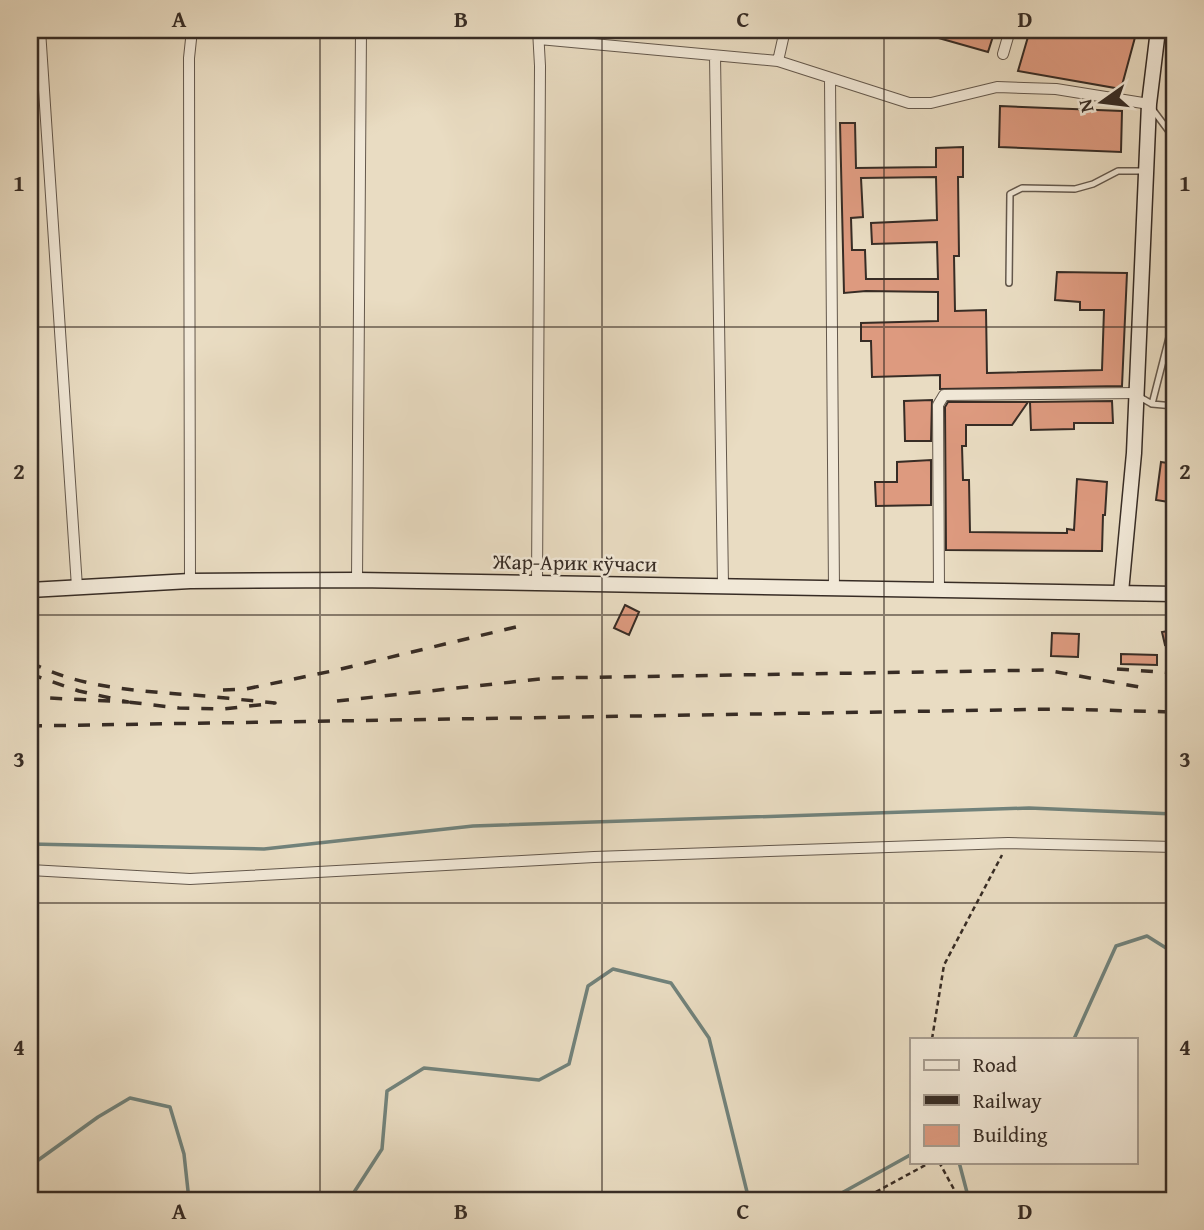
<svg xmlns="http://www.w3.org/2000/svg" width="1204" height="1230" font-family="'Gentium Book Plus',serif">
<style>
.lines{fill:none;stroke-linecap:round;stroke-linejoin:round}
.stream{stroke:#71827b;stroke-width:3.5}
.building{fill:#dd9a7f;stroke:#372c25;stroke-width:2;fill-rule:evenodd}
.lane-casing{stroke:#64584c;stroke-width:8}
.street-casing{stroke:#64584c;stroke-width:12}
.secondary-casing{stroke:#372c25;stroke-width:17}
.path{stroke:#372c25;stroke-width:2.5;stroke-dasharray:5 3.5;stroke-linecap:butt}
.lane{stroke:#f1e8d7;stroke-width:5}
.street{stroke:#f1e8d7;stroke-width:10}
.secondary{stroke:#f1e8d7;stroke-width:14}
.rail{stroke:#372c25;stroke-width:3.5;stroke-dasharray:12 12;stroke-linecap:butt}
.grid{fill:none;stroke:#372c25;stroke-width:2;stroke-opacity:0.55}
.labels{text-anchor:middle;stroke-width:5;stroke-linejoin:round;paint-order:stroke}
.street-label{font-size:21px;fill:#372c25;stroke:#f1e8d7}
.neatline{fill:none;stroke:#372c25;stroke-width:2.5}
.grid-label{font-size:23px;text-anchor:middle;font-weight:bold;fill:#372c25}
</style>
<rect width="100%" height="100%" fill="#e9dcc2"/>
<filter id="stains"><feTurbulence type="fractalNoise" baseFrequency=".00286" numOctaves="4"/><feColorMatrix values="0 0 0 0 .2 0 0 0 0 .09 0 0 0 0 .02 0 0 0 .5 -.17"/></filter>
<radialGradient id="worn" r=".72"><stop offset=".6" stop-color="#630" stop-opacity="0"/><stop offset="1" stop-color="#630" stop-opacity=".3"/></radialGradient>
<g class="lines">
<path class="stream" d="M30 844 264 849 473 826 1029 808 1174 814
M1074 1039 1116 946 1147 936 1174 953
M959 1162 969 1200
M30 1166 98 1117 130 1098 170 1107 184 1154 189 1200
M349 1200 382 1149 387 1091 424 1068 539 1080 569 1064 588 986 613 969 671 983 709 1038 749 1200
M829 1200 912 1154"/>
</g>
<path class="building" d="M922 30H995L988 52 921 33Z
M1030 30H1057L1086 37 1088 30H1137L1121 89 1018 71Z
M1000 106 1122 111 1121 152 999 147Z
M840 123H855L856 168 936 167V148L963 147V177H958L959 256H954L955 311 986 310 987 373 1102 370 1104 310H1080V302L1055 300 1057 272 1127 273 1122 386 940 389V375L872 377 871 341H861V323L938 321V292L866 291 844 293ZM936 177 937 220 871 223 872 244 937 242 938 279H866L865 250H852L851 218 863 217 861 178Z
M932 400 931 441H905L904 401Z
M1112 401 1113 423H1074V429L1031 430 1030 402Z
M948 402H1028L1012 425H966V446H962L963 480H969L970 532 1067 533V529L1074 530 1077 479 1107 482 1105 515H1103L1102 551 946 550 945 407Z
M931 460V505L876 506 875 482H897V462Z
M1161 462 1174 464 1169 502 1156 500Z
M625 605 639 612 629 635 614 628Z
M1174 630V643L1165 645 1162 632Z
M1052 633 1079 634 1078 657 1051 656Z
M1121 654 1157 655V665L1121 664Z"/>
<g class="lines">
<g class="lane-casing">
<path id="lane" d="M1153 110 1174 138
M1009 283 1010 194 1022 188 1075 189 1093 184 1118 171H1145
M1138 396 1152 404 1174 406
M1152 404 1174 318"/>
</g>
<g class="street-casing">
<path id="street" d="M40 30 77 587
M539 39 778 61 909 103H931L997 87 1056 89 1149 104
M1003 54 1010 30
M715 56 723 585
M778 61 785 30
M830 79 834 589
M357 580 361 30
M190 581 189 58 192 30
M537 584 540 66 538 30
M939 590 938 405 944 395 1137 393
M30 870 190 879 594 857 1008 843 1174 847"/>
</g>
<g class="secondary-casing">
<path id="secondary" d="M30 590 190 581 357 580 1174 594
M1121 592 1134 453 1149 104 1158 30"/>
</g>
<path class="path" d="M932 1039 944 965 1002 855
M939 1162 956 1193 958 1200
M861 1200 931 1162"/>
<use href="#lane" class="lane"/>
<use href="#street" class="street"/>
<use href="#secondary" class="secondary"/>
<path class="rail" d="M30 662C76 686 127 690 178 694 210 696 243 700 275 703L224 709 179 708 128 702
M1117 669 1174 673
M30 674 79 691 128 702 30 697
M223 690 246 689 337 670 520 626
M337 701 549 678 1046 670 1150 689
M30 726 1060 709 1174 712"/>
</g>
<path class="grid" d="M320 30V1200M602 30V1200M884 30V1200M30 327H1174M30 615H1174M30 903H1174"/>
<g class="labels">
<g class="street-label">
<text transform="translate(575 563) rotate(1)" y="7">Жар-Арик кўчаси</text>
</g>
</g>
<rect width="1204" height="1230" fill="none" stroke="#e9dcc2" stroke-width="77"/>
<rect x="910" y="1038" width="228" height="126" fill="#f1e8d7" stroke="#a79d90" stroke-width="2"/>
<rect x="924" y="1060" width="35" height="10" fill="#f1e8d7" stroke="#a79d90" stroke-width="2"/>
<text x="973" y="1072" font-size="21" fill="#372c25">Road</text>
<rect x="924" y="1095" width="35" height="10" fill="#372c25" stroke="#a79d90" stroke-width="2"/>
<text x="973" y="1108" font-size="21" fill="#372c25">Railway</text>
<rect x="924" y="1125" width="35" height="21" fill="#dd9a7f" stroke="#a79d90" stroke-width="2"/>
<text x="973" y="1142" font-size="21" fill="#372c25">Building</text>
<g transform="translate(1102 102) rotate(256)" stroke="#f1e8d7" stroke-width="5" paint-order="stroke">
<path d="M0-5L12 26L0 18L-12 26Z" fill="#372c25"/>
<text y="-10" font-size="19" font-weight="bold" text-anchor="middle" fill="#372c25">N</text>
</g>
<rect x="38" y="38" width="1128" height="1154" class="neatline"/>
<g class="grid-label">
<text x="179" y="27">A</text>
<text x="461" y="27">B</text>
<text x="743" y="27">C</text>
<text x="1025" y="27">D</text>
<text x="19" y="191">1</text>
<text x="1185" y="191">1</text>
<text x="19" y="479">2</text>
<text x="1185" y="479">2</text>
<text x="19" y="767">3</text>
<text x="1185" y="767">3</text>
<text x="19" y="1055">4</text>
<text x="1185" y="1055">4</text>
<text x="179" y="1219">A</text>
<text x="461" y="1219">B</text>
<text x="743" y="1219">C</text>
<text x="1025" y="1219">D</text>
</g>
<rect width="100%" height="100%" filter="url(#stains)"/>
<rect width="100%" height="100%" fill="url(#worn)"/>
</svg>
